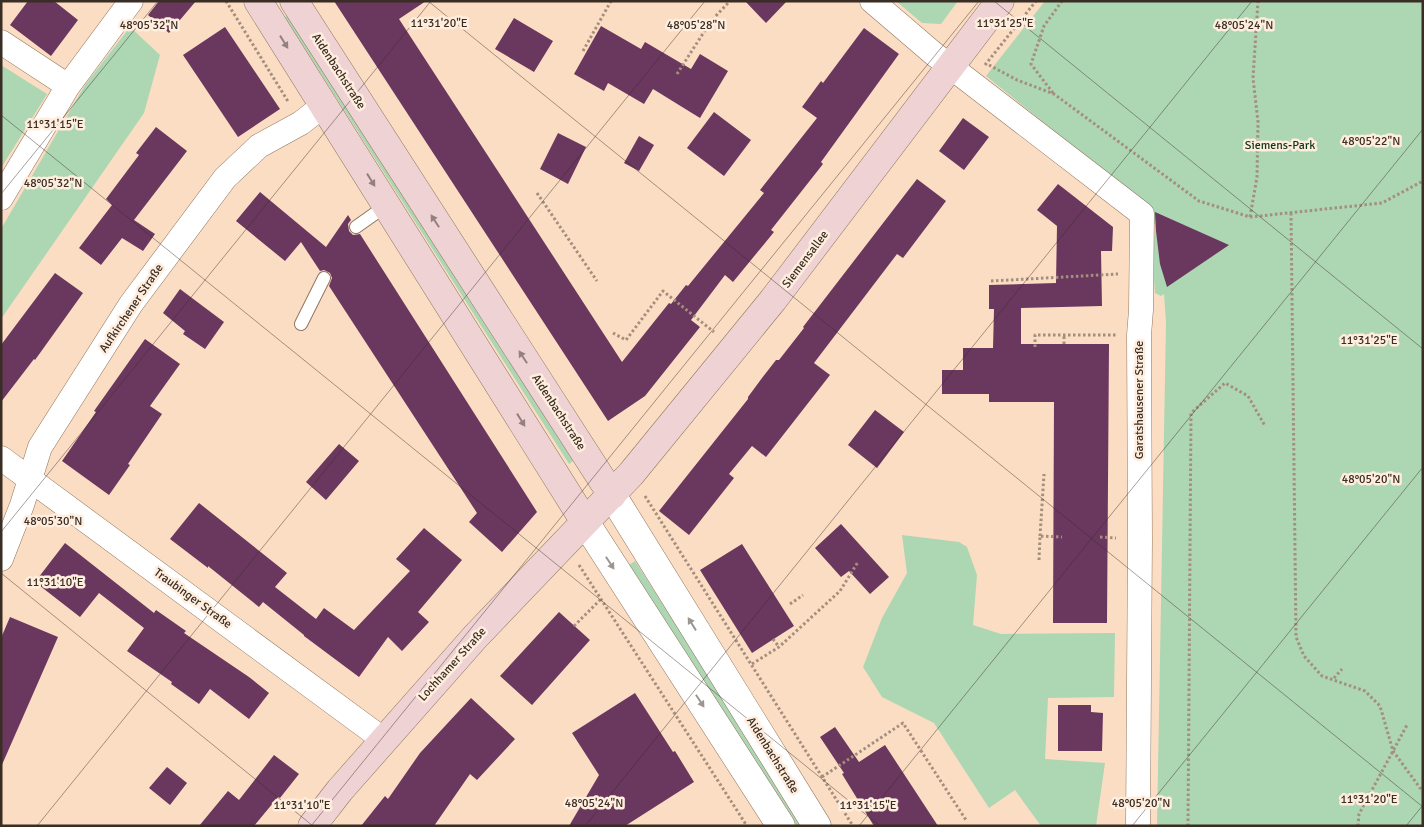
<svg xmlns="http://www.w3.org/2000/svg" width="1424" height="827" font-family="Signika,sans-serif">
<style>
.green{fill:#add6b3}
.building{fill:#6a375f}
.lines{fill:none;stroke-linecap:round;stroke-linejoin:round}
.service-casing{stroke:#91765f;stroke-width:14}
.minor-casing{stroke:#91765f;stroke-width:25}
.tertiary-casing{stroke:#91765f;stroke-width:29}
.secondary-casing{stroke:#91765f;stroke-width:29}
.path{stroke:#a48e7c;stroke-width:3;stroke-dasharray:2.5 2.5;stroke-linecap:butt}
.service{stroke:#fff;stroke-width:12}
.minor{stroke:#fff;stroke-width:24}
.tertiary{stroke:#fff;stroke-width:28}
.secondary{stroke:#efd3d4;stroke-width:28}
.oneway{fill:#94807c}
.oneway2{fill:#9c9692}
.ticks{fill:none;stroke:#392d24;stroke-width:1;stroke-opacity:0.45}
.labels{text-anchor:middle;stroke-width:5;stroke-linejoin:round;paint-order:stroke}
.street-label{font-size:12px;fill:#392d24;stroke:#ffeddd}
.park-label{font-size:12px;fill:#0b3718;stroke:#ffeddd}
.ticks-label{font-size:12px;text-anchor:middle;fill:#392d24;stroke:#ffeddd;stroke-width:5;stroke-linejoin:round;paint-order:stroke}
</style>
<rect width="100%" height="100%" fill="#fbddc3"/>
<path class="green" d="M896 1H958L941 24 922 23Z
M1045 1H1423V826H1157L1166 322 1164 294 1161 296 1155 293 1153 264 1155 225 1147 206 986 76Z
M288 15 573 461 569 464 285 17Z
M130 27 160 55 144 113 1 319V229L85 85Z
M1 65 47 94 1 168Z
M902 535 959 542 967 547 977 575 973 625 1001 634 1115 633 1114 697 1048 698 1045 759 1105 763 1096 826H1041L1015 790 989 808 934 723 882 697 863 667 882 618 907 573Z
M635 561 805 826H797L629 565Z"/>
<path class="building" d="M28 1H54L78 20 51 56 10 25Z
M159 1H196L169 33 148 15Z
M334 1H426L399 19 622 362 669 303 671 304 686 285 688 286 764 193 760 190 817 118 802 107 821 81 823 83 864 28 899 54 821 162 823 164 771 230 774 232 733 282 725 275 691 320 700 327 645 396 608 421Z
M745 1H787L766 23Z
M514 18 553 41 534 72 495 49Z
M601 26 641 49 645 42 691 69 700 54 728 71 700 118 653 89 644 104 608 83 604 91 574 74Z
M225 27 280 109 238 137 183 55Z
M714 112 751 140 724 176 687 148Z
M963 118 989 137 964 170 939 151Z
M156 127 187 151 134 220 155 234 143 251 122 238 101 265 79 248 112 205 106 199 139 155 136 153Z
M558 133 586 147 568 184 540 169Z
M639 136 654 145 639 171 624 163Z
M917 179 946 201 903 258 897 254 814 363 830 375 766 457 752 446 729 474 734 478 689 535 659 511 748 399V397L762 378 776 360H779L804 328 803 327Z
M1058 184 1113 227 1112 251H1101L1102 306 1021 308V344H1109L1107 623H1053L1054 402H989V394H942V370H963V348H993L994 309H989V285L1056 283 1057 226 1037 210Z
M260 192 326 247 348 215 351 220 348 224 349 231 353 235 360 234 537 512 502 552 469 522 477 513 329 286 332 278 330 273 324 270 320 271 301 242 285 261 236 221Z
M1155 212 1229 245 1167 287 1160 264 1156 231Z
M55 273 83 293 35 360 34 359 1 402V345Z
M180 289 224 322 205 349 183 334 185 331 163 313Z
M145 339 180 364 150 406 162 414 128 464 130 465 109 495 62 461 96 412 94 411Z
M875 410 904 432 877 468 848 445Z
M339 444 359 461 326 500 306 482Z
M199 503 287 573 275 587 316 619 324 608 354 630 410 571 396 559 424 528 462 560 418 612 429 622 402 651 388 637 359 677 304 636V635L263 602 259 607 208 566V568L170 539Z
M841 524 889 577 870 594 849 571 841 577 815 548Z
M65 543 154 613 156 610 186 631 184 633 249 677 269 693 249 719 210 689 199 704 171 684 172 682 127 651 144 628 99 593 80 617 35 582Z
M742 544 794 626 752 653 700 570Z
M559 612 590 640 532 705 500 676Z
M10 617 58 637 1 767V638Z
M635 693 673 752 675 751 694 782 625 826H569L599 775 572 733Z
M471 698 515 739 477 780 470 774 434 826H361L385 796 388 799 420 753Z
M1058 705H1091V712L1103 713 1102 751H1058Z
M835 727 859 762 885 745 938 826H874L842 774 844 773 820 737Z
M274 755 299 774 280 798 278 797 254 826H199L228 791 239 800Z
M167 767 187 783 170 805 149 788Z"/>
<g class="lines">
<g class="service-casing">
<path id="service" d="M356 227 387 205
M301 324 324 278"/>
</g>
<g class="minor-casing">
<path id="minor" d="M872 1 934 54 1142 214 1141 310 1139 335 1140 539 1138 826
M1 42 68 86
M1 198 68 86 131 1
M1 458 384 740
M1 559 22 505 40 447 131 304 225 178 259 146 301 123 324 105"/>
</g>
<g class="tertiary-casing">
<path id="tertiary" d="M612 495 817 826
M585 522 781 826"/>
</g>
<g class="secondary-casing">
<path id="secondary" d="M258 1 585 522
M294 1 612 495
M312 826 340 790 476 636 631 474 773 300 1000 1"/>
</g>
<path class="path" d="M226 1 289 103
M583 51 611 1
M985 65 1036 1
M989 65 1017 80 1054 94 1199 201 1250 217 1382 203 1423 181
M677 74 711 21 730 1
M1053 93 1031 64 1044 26 1062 1
M537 193 597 281
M1291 213 1296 637 1304 656 1322 676 1365 691 1380 706 1393 751 1423 792
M1250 217 1257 177 1258 122 1253 78 1258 1
M991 281 1118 274
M613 333 626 340 663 291 714 332
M1064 344V335
M1035 347V335H1117
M645 496 853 826
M1040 536 1044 474
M1100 537 1116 538
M1039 560 1040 536 1062 537
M579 565 747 826
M790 604 803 595
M574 626 600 600
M773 639 779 647
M752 664 779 647 840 591 858 562
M1334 678 1342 669
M822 777 903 723 966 820
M1188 826 1191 413 1225 383 1248 396 1265 426
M1358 826 1359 814 1407 725"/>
<use href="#service" class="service"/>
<use href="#minor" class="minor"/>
<use href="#tertiary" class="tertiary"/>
<use href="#secondary" class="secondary"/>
</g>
<defs><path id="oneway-solid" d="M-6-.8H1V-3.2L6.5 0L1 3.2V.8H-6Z" transform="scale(1.25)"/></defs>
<g class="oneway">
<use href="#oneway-solid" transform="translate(284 42) rotate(58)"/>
<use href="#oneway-solid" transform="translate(371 180) rotate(58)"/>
<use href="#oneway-solid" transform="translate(435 221) rotate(-123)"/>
<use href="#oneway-solid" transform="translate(523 357) rotate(-123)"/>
<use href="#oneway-solid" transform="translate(521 420) rotate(58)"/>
</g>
<g class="oneway2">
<use href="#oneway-solid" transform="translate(610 563) rotate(57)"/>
<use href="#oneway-solid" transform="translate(692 624) rotate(-122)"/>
<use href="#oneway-solid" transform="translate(700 701) rotate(57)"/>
</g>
<path class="ticks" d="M428 1 1423 807M994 1 1423 349M1 115 880 826M1 194 158 1M1 532 431 1M1 573 313 826M37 826 705 1M311 826 979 1M585 826 1252 1M859 826 1423 129M1132 826 1423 467M1406 826 1423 805"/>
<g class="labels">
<g class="street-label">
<text transform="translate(339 71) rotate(57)" y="4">Aidenbachstraße</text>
<text transform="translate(805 259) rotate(-53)" y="4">Siemensallee</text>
<text transform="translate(131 308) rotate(-56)" y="4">Aufkirchener Straße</text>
<text transform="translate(1139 400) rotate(-90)" y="4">Garatshausener Straße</text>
<text transform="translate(559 412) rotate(57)" y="4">Aidenbachstraße</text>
<text transform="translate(193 598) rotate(36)" y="4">Traubinger Straße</text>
<text transform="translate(452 664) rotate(-48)" y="4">Lochhamer Straße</text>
<text transform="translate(773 755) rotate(58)" y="4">Aidenbachstraße</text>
</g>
<g class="park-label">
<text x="1280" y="149">Siemens-Park</text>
</g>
</g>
<g class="ticks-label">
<text x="439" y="27">11°31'20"E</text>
<text x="1005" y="27">11°31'25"E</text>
<text x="149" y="29">48°05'32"N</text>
<text x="696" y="29">48°05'28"N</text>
<text x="1244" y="29">48°05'24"N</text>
<text x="55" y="128">11°31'15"E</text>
<text x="1371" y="145">48°05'22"N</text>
<text x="53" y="187">48°05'32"N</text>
<text x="1369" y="344">11°31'25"E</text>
<text x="1371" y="483">48°05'20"N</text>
<text x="53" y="525">48°05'30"N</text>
<text x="55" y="586">11°31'10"E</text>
<text x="1369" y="803">11°31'20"E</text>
<text x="594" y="807">48°05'24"N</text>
<text x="1141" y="807">48°05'20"N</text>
<text x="302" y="809">11°31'10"E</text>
<text x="868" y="809">11°31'15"E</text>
</g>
<rect width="1424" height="827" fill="none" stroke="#392d24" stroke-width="5"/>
</svg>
